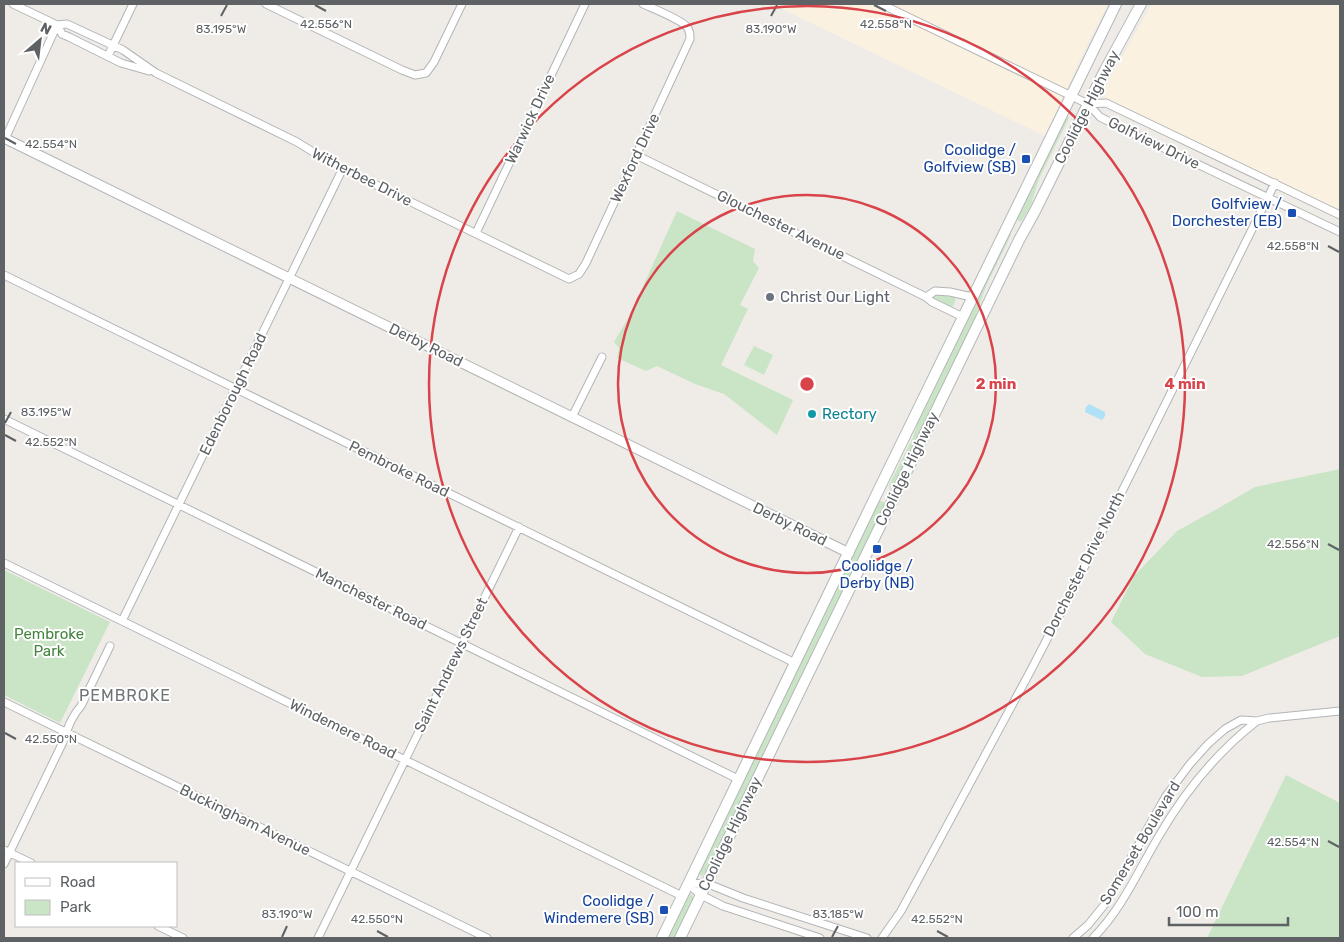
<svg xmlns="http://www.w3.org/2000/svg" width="1344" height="942" font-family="Rubik,sans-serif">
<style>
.commercial{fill:#fbf1e0}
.green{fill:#cae4c6}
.water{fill:#afe1f7}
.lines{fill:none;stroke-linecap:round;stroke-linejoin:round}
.minor-casing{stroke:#b2b4b7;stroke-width:9}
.tertiary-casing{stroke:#b2b4b7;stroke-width:11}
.secondary-casing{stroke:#b3b6ba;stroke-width:12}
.minor{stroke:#fff;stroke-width:7}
.tertiary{stroke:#fff;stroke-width:9}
.secondary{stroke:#fff;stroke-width:10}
.ticks{fill:none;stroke:#5e6265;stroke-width:2}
.ring{fill:none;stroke:#d9434a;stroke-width:2.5}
.transit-dot{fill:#1a4fb4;stroke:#fff;stroke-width:2}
.worship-dot{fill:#6b7280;stroke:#fff;stroke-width:2}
.culture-dot{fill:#0f9aa8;stroke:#fff;stroke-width:2}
.labels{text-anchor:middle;stroke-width:4;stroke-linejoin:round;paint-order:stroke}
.street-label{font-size:15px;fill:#5e6265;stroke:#fff}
.transit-label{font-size:15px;fill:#164399;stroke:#fff;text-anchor:end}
.worship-label{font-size:15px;fill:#5b616d;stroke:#fff;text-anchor:start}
.culture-label{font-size:15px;fill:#0d838f;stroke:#fff;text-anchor:start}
.park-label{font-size:15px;fill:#44843f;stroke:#fff}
.neighbourhood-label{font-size:16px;letter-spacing:1px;fill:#6f7477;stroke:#fff}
.ticks-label{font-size:12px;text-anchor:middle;fill:#5e6265;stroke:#fff;stroke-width:4;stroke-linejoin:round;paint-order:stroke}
.centre{fill:#d9434a;stroke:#fff;stroke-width:2.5}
.ring-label{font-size:15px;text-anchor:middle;font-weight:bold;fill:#d9434a;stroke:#fff;stroke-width:4;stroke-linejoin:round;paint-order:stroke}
</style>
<rect width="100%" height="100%" fill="#efece7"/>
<path class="commercial" d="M772 4H1108L1089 41 1045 136Z
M1152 4H1340V213L1110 102 1106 99 1104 95V89Z"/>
<path class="green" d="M1066 116 1069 118 1039 179 1031 205 1021 222 1016 219Z
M677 211 755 249 753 261 759 268 740 305 748 309 721 365 793 400 777 435 724 394 695 384 657 366 646 371 617 358 619 348 614 342 630 315Z
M1009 233 1011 235 987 284 973 323 892 488 890 489 889 485 913 437 921 412Z
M935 295 954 297 956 299 953 306 951 307 934 298 933 296Z
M754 346 773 355 764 375 744 365Z
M1340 469V636L1242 676 1202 677 1145 654 1111 622 1134 576 1177 531 1217 509 1255 487Z
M879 500 885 503 706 873 701 876 699 873Z
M4 570 110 622 60 723 4 695Z
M1286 775 1340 803V938H1207Z
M688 894H691L694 898 675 938H666Z"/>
<path class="water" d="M1089 404 1105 412V416L1102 420 1085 412 1086 407Z"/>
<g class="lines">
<g class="minor-casing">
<path id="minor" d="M13 4 57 25 62 34 69 37 121 63 149 71
M266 4 402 70 415 75 426 73 434 62 462 4
M881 4 1088 104 1100 117 1128 131 1340 232
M57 25 67 24 123 50 156 73 297 142 331 163 569 279 579 274 586 263 690 39C690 34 690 31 687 27 680 19 654 9 643 4
M108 56 133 4
M1088 104 1106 103 1340 215
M5 139 57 25
M636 155 926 297 932 302 963 317
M476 233 585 4
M4 275 795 663
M926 297 935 291 950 292 972 297
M572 417 602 357
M4 419 738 779
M4 563 682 896
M122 621 343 168
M4 702 487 938
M4 850 31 863
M4 864 63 742C68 728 71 717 81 706L110 646
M688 884 706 883 743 898 867 938
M688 884 701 895 723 906 820 938
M158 926 183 938
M318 938 519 527
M882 938 901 911 1031 670 1089 558 1275 183
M1073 938 1088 925 1105 904 1166 796 1190 764 1208 744 1225 729 1241 720 1257 721 1269 718 1340 711
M1093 938C1122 909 1138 871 1159 836 1185 791 1216 753 1257 721"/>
</g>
<g class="tertiary-casing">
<path id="tertiary" d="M4 138 849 553"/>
</g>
<g class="secondary-casing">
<path id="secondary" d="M662 938 881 485 1116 4
M680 938 1019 240 1035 211 1105 70 1141 4"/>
</g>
<use href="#minor" class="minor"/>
<use href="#tertiary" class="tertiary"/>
<use href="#secondary" class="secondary"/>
</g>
<path class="ticks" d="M315 5 326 11M874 5 886 11M221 16 227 5M771 16 777 5M5 138 16 144M1328 246 1339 252M5 423 11 412M5 435 16 441M1328 544 1339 550M5 733 16 739M1328 841 1339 847M377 931 388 937M937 931 948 937M282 937 287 926M832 937 838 926"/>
<g class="ring">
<circle cx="807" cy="384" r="189"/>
<circle cx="807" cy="384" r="378"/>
</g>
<g class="transit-dot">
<rect x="1021" y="154" width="10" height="10" rx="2.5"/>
<rect x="1287" y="208" width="10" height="10" rx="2.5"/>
<rect x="872" y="544" width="10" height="10" rx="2.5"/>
<rect x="659" y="905" width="10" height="10" rx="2.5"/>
</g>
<circle class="worship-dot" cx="770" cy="297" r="5"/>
<circle class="culture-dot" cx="812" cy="414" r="5"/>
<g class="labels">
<g class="street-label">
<text transform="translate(1087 107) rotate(-63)" y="5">Coolidge Highway</text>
<text transform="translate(530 119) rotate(-65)" y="5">Warwick Drive</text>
<text transform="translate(1154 143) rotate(26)" y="5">Golfview Drive</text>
<text transform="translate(635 158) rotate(-65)" y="5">Wexford Drive</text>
<text transform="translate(362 177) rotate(27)" y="5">Witherbee Drive</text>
<text transform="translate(781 225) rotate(26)" y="5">Glouchester Avenue</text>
<text transform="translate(426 345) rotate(26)" y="5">Derby Road</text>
<text transform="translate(233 394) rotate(-64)" y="5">Edenborough Road</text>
<text transform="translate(399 469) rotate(26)" y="5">Pembroke Road</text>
<text transform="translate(907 469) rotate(-64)" y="5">Coolidge Highway</text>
<text transform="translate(790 524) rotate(26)" y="5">Derby Road</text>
<text transform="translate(1084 564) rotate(-63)" y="5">Dorchester Drive North</text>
<text transform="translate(371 599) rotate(26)" y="5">Manchester Road</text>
<text transform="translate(451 665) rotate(-64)" y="5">Saint Andrews Street</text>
<text transform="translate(343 729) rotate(26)" y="5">Windemere Road</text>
<text transform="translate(245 820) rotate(26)" y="5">Buckingham Avenue</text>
<text transform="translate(730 834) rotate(-64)" y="5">Coolidge Highway</text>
<text transform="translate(1140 843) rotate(-59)" y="5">Somerset Boulevard</text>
</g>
<g class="transit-label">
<text x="1016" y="155">Coolidge /<tspan x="1016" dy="17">Golfview (SB)</tspan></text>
<text x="1282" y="209">Golfview /<tspan x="1282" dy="17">Dorchester (EB)</tspan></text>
<text x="877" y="571" text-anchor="middle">Coolidge /<tspan x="877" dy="17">Derby (NB)</tspan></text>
<text x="654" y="906">Coolidge /<tspan x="654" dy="17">Windemere (SB)</tspan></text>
</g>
<g class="worship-label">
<text x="780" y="302">Christ Our Light</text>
</g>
<g class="culture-label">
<text x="822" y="419">Rectory</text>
</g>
<g class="park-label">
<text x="49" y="639">Pembroke<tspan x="49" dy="17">Park</tspan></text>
</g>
<g class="neighbourhood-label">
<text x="125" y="701">PEMBROKE</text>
</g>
</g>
<g class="ticks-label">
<text x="326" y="28">42.556°N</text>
<text x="886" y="28">42.558°N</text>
<text x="221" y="33">83.195°W</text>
<text x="771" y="33">83.190°W</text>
<text x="51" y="148">42.554°N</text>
<text x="1293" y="250">42.558°N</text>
<text x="46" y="416">83.195°W</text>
<text x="51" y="446">42.552°N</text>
<text x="1293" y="548">42.556°N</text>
<text x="51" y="743">42.550°N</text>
<text x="1293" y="846">42.554°N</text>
<text x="287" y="918">83.190°W</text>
<text x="838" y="918">83.185°W</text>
<text x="377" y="923">42.550°N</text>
<text x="937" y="923">42.552°N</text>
</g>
<circle cx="807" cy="384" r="8" class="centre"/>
<g class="ring-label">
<text x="996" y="389">2 min</text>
<text x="1185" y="389">4 min</text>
</g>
<rect width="1344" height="942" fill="none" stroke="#5e6265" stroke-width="10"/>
<rect x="15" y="862" width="162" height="65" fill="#ffffff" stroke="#bfc0c1"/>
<rect x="25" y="878" width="25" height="8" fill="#ffffff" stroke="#bfc0c1"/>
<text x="60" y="887" font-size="15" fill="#5e6265">Road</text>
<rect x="25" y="900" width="25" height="15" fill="#cae4c6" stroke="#bfc0c1"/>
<text x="60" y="912" font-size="15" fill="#5e6265">Park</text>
<g transform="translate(40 40) rotate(28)" stroke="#ffffff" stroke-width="4" paint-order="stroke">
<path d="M0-4L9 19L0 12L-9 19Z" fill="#5e6265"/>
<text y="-8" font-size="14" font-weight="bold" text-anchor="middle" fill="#5e6265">N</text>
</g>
<path d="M1169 917v8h119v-8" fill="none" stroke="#5e6265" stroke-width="2.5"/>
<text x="1176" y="917" font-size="15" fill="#5e6265" stroke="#ffffff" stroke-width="4" paint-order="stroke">100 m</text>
</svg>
